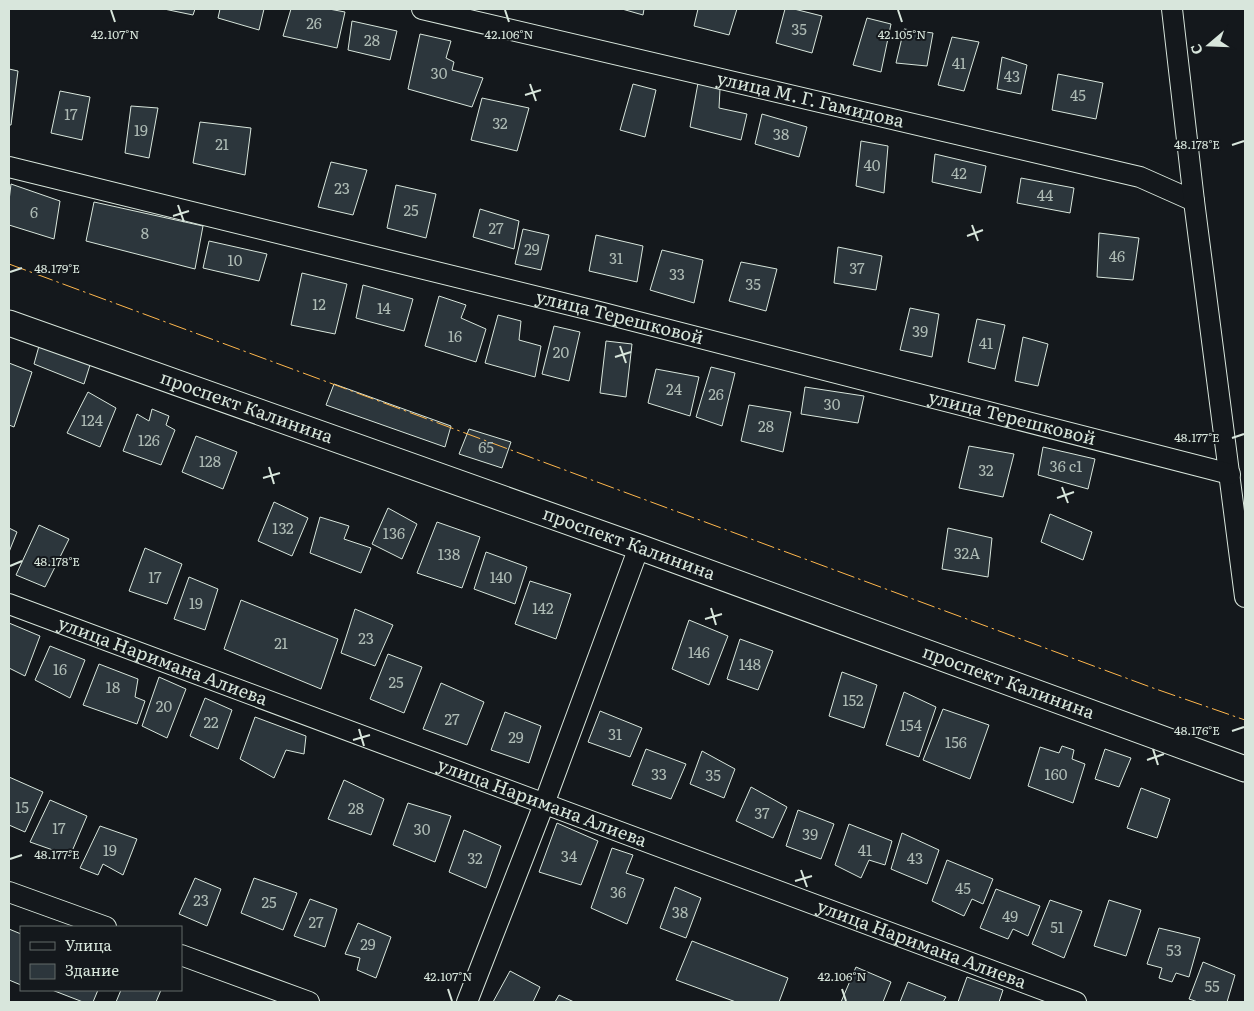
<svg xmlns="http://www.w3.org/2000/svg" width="1254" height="1011" font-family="Literata,serif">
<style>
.building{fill:#2c363c;stroke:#d8e6dc}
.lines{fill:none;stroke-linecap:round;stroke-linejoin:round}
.minor-casing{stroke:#d8e6dc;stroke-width:22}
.tertiary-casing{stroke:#d8e6dc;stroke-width:27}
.minor{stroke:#14181c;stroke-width:20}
.tertiary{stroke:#14181c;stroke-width:25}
.power{stroke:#ffb74d;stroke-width:1;stroke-dasharray:18 4 2.5 4;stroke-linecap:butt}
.ticks{fill:none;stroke:#d8e6dc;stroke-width:2}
.labels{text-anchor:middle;stroke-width:4;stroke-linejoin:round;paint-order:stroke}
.number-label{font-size:15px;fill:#adbab4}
.street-label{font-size:18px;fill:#d8e6dc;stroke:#14181c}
.ticks-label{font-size:12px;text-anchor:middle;fill:#d8e6dc;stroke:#14181c;stroke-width:4;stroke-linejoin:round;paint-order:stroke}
</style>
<rect width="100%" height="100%" fill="#14181c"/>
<path class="building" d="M164 9H195L193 15Z
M220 9H264L259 30 218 18Z
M291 9H329L345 12 337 48 283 36Z
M622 9H644L643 15Z
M698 9H737L729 35 694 26Z
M785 9H794L822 16 812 53 776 43Z
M867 18 891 24 881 72 853 65Z
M352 21 397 31 390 60 348 50Z
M904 29 933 33 927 66 896 63Z
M420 34 451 41 446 58 454 62 452 70 483 78 472 107 408 89Z
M952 37 979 42 964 91 938 85Z
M1002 57 1027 65 1021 94 997 89Z
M9 69 18 71 11 125H9Z
M1058 74 1103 83 1096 119 1052 110Z
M698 83 720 89 719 108 747 114 741 140 690 127Z
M633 84 656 90 645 137 620 130Z
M60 91 90 97 82 140 51 133Z
M482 98 529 108 517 151 471 140Z
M131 106 158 108 149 158 125 153Z
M762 114 807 127 799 157 755 144Z
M200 122 251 128 245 175 193 163Z
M861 141 888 146 884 193 856 186Z
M935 154 986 166 981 193 932 182Z
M331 162 367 170 353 215 318 207Z
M1021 178 1074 188 1070 213 1017 203Z
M11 184 60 201 54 239 9 225V201Z
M396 185 436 194 426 238 387 228Z
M94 202 203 226 195 269 86 241Z
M480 209 519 221 514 249 473 237Z
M523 229 549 235 541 270 515 264Z
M1099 233 1139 238 1133 280 1097 277Z
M596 235 643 246 637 282 589 271Z
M209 241 267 254 259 281 203 268Z
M838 247 882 256 876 290 834 283Z
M662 250 703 260 694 303 650 290Z
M741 262 777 269 766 311 729 301Z
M302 273 347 284 335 334 291 325Z
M363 285 413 299 404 331 356 318Z
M439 296 466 305 461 318 486 329 476 362 425 346Z
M910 308 939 314 932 357 900 350Z
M498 315 521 321 519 340 541 346 535 377 485 363Z
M977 319 1005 325 995 369 968 362Z
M554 326 580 332 569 381 542 374Z
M1023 337 1048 344 1038 386 1015 381Z
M606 341 632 344 626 397 600 393Z
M39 346 90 365 84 384 34 364Z
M9 363 32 372 14 427 9 425Z
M711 367 735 373 722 426 696 417Z
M656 369 699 377 690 416 648 403Z
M334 384 451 426 445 447 326 405Z
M805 387 864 396 858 423 801 414Z
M88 392 116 408 100 447 67 433Z
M749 405 791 412 783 452 741 441Z
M152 409 169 416 166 425 175 430 161 465 123 451 137 414 149 421Z
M469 429 511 442 502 468 459 454Z
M196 436 237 452 223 489 182 472Z
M969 446 1014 454 1003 497 959 488Z
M1043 447 1095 459 1088 489 1038 475Z
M274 502 308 518 292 556 258 541Z
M388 508 417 524 402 559 372 544Z
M1050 514 1092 532 1083 560 1041 542Z
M320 517 349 526 344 539 371 548 361 573 310 553Z
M437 522 480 537 462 588 417 573Z
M39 525 69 539 45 587 16 575Z
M9 528 17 532 9 552Z
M948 528 992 538 988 577 942 569Z
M145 548 182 564 167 604 129 591Z
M486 552 527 567 515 604 474 589Z
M189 577 218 589 205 630 174 619Z
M530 581 571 594 556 639 515 624Z
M241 600 338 639 321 689 224 649Z
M355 609 393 625 375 666 341 653Z
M689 620 728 636 709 685 672 669Z
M9 623 40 636 25 676 9 668Z
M740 639 773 651 758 690 727 679Z
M50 646 85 660 70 698 35 680Z
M388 654 422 667 404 713 370 699Z
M99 664 138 679 135 697 145 701 137 724 83 705Z
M842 672 877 685 864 728 829 716Z
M159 677 186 689 167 738 142 726Z
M441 683 484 702 467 745 423 729Z
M904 692 936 707 919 757 886 745Z
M205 698 232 710 218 749 190 736Z
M943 709 989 725 970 779 923 760Z
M600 711 642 728 630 757 588 742Z
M505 712 541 726 529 763 491 750Z
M255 717 306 736 304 754 286 750 274 778 240 759Z
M1062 746 1074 750 1072 759 1085 764 1073 803 1028 786 1040 747 1059 753Z
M646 749 686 764 671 799 632 785Z
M1105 749 1131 758 1119 787 1095 779Z
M702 751 735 769 724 798 690 784Z
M9 777 43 792 25 832 9 825Z
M344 780 384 799 371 835 328 819Z
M751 787 787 807 773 838 736 821Z
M1141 788 1170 799 1157 838 1127 828Z
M50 800 87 816 70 856 30 842Z
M408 803 451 816 435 862 393 845Z
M798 810 834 824 821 859 786 846Z
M557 823 598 841 581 885 539 872Z
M849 824 892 841 885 865 869 860 861 878 835 865Z
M100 826 137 839 123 875 103 864 98 875 80 868Z
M464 830 501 846 486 888 449 872Z
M902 833 939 850 927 884 891 869Z
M612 848 633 855 626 873 644 879 627 924 591 908Z
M947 860 993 879 983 904 972 899 964 916 932 901Z
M195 878 221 889 207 926 179 914Z
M254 878 297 893 283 930 241 913Z
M675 887 701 898 686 938 660 928Z
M996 889 1040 906 1028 936 1013 929 1008 939 980 928Z
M310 899 337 909 325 947 294 936Z
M1050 900 1082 911 1064 958 1032 944Z
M1109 900 1141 910 1126 956 1094 946Z
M358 923 391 937 376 978 357 970 360 958 345 954Z
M1159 928 1200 938 1189 977 1176 973 1172 982 1159 978 1162 968 1147 964Z
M9 929 21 934V985L9 980Z
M692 941 788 978 779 1002H736L676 980Z
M1203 962 1235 975 1227 1002H1198L1189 999Z
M856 967 891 982 883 1002H841Z
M510 971 540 987 533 1002H493Z
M967 977 1003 990 999 1002H958Z
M908 982 946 997 943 1002H900Z
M52 990H98L93 1002H83Z
M121 990H161L156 1002H116Z
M559 995 574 1002H555Z"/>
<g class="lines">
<g class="minor-casing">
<g id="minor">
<path id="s1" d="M422 9 1140 177 1194 201"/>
<path d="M1172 9 1194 201 1245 597"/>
<path id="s2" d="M9 167 603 313 1230 474"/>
<path id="s3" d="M9 604 1076 1002"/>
<path d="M9 892 106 927"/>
<path d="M181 955 309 1002"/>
<path d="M467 1002 544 804 639 547"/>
</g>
</g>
<g class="tertiary-casing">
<g id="tertiary">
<path id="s4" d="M9 323 639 547 1245 769"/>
</g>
</g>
<use href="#minor" class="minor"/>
<use href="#tertiary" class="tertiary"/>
<path class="power" d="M9 264 1153 688 1245 720"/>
</g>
<path class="ticks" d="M111 10 115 22M505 10 509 22M898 10 902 22M530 84 536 101M525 95 541 90M1232 145 1244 141M178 205 184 222M173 216 189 211M972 225 978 241M967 236 983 230M10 272 22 268M620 346 626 363M615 357 631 352M1232 438 1244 434M269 467 274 484M263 478 280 473M1062 487 1068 503M1057 498 1074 492M10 566 22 561M711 608 716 625M705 619 722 614M359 729 364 746M1232 731 1244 727M353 740 370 735M1153 749 1158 765M1147 760 1164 754M10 859 22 855M801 870 807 887M795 881 812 876M448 989 452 1001M842 989 846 1001"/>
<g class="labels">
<g class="number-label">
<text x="314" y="29">26</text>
<text x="799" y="35">35</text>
<text x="372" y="46">28</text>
<text x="959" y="69">41</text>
<text x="439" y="79">30</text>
<text x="1012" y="82">43</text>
<text x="1078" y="101">45</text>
<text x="71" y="120">17</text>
<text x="500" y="129">32</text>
<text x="141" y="136">19</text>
<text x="781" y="140">38</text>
<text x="222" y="150">21</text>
<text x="872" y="171">40</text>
<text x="959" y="179">42</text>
<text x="342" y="194">23</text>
<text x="1045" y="201">44</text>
<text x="411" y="216">25</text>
<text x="34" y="218">6</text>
<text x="496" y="234">27</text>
<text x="145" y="239">8</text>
<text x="532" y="255">29</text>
<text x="1117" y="262">46</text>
<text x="616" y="264">31</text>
<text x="235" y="266">10</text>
<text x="857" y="274">37</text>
<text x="677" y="280">33</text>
<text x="753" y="290">35</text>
<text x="319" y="310">12</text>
<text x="384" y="314">14</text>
<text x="920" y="337">39</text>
<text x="455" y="342">16</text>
<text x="986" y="349">41</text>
<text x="561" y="358">20</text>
<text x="674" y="395">24</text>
<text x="716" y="400">26</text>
<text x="832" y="410">30</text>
<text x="92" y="426">124</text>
<text x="766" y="432">28</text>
<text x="149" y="446">126</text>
<text x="486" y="453">65</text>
<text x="210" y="467">128</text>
<text x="1066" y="472">36 с1</text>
<text x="986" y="476">32</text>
<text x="283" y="534">132</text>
<text x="394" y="539">136</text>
<text x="967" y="559">32А</text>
<text x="449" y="560">138</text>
<text x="155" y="583">17</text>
<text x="501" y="583">140</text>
<text x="196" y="609">19</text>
<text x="543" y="614">142</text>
<text x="366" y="644">23</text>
<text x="281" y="649">21</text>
<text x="699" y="658">146</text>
<text x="750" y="670">148</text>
<text x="60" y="675">16</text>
<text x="396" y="688">25</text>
<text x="113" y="693">18</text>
<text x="853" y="706">152</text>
<text x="164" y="712">20</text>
<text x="452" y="725">27</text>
<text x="211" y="728">22</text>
<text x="911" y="731">154</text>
<text x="615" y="740">31</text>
<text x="516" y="743">29</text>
<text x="956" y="748">156</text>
<text x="659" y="780">33</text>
<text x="1056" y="780">160</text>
<text x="713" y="781">35</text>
<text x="22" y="813">15</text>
<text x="356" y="814">28</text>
<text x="762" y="819">37</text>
<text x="59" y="834">17</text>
<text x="422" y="835">30</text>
<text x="810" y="840">39</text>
<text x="110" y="856">19</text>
<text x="865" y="856">41</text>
<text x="569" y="862">34</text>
<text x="475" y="864">32</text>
<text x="915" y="864">43</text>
<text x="963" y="894">45</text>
<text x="618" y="898">36</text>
<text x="201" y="906">23</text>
<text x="269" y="908">25</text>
<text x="680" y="918">38</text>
<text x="1010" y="922">49</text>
<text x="316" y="928">27</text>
<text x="1057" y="933">51</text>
<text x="368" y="950">29</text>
<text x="1174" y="956">53</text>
<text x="1212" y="992">55</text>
</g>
<g class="street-label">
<text dy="6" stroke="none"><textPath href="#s1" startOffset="399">улица М. Г. Гамидова</textPath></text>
<text dy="6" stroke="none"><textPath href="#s2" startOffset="629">улица Терешковой</textPath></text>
<text dy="6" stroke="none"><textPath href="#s4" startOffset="252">проспект Калинина</textPath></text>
<text dy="6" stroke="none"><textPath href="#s2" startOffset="1034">улица Терешковой</textPath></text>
<text dy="6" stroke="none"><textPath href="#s4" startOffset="658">проспект Калинина</textPath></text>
<text dy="6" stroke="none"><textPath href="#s3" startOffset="164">улица Наримана Алиева</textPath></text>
<text dy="6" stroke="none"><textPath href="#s4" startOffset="1062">проспект Калинина</textPath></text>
<text dy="6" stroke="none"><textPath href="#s3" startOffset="569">улица Наримана Алиева</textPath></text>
<text dy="6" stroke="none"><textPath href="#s3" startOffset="974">улица Наримана Алиева</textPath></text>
</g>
</g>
<g class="ticks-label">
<text x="115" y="39">42.107°N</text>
<text x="509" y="39">42.106°N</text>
<text x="902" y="39">42.105°N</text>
<text x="1197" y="149">48.178°E</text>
<text x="57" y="273">48.179°E</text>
<text x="1197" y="442">48.177°E</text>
<text x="57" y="566">48.178°E</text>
<text x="1197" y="735">48.176°E</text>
<text x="57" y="859">48.177°E</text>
<text x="448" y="981">42.107°N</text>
<text x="842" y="981">42.106°N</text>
</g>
<rect width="1254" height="1011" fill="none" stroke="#d8e6dc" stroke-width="20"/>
<rect x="20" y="926" width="162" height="65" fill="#14181c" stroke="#626a69"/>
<rect x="30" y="942" width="25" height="8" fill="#14181c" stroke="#626a69"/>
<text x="65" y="951" font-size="15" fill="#d8e6dc">Улица</text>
<rect x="30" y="964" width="25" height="15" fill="#2c363c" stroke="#626a69"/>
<text x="65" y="976" font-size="15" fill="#d8e6dc">Здание</text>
<g transform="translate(1209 45) rotate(251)" stroke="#14181c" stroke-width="4" paint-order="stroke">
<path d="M0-4L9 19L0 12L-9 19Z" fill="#d8e6dc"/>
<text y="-8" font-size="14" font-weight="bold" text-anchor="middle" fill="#d8e6dc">С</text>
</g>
</svg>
